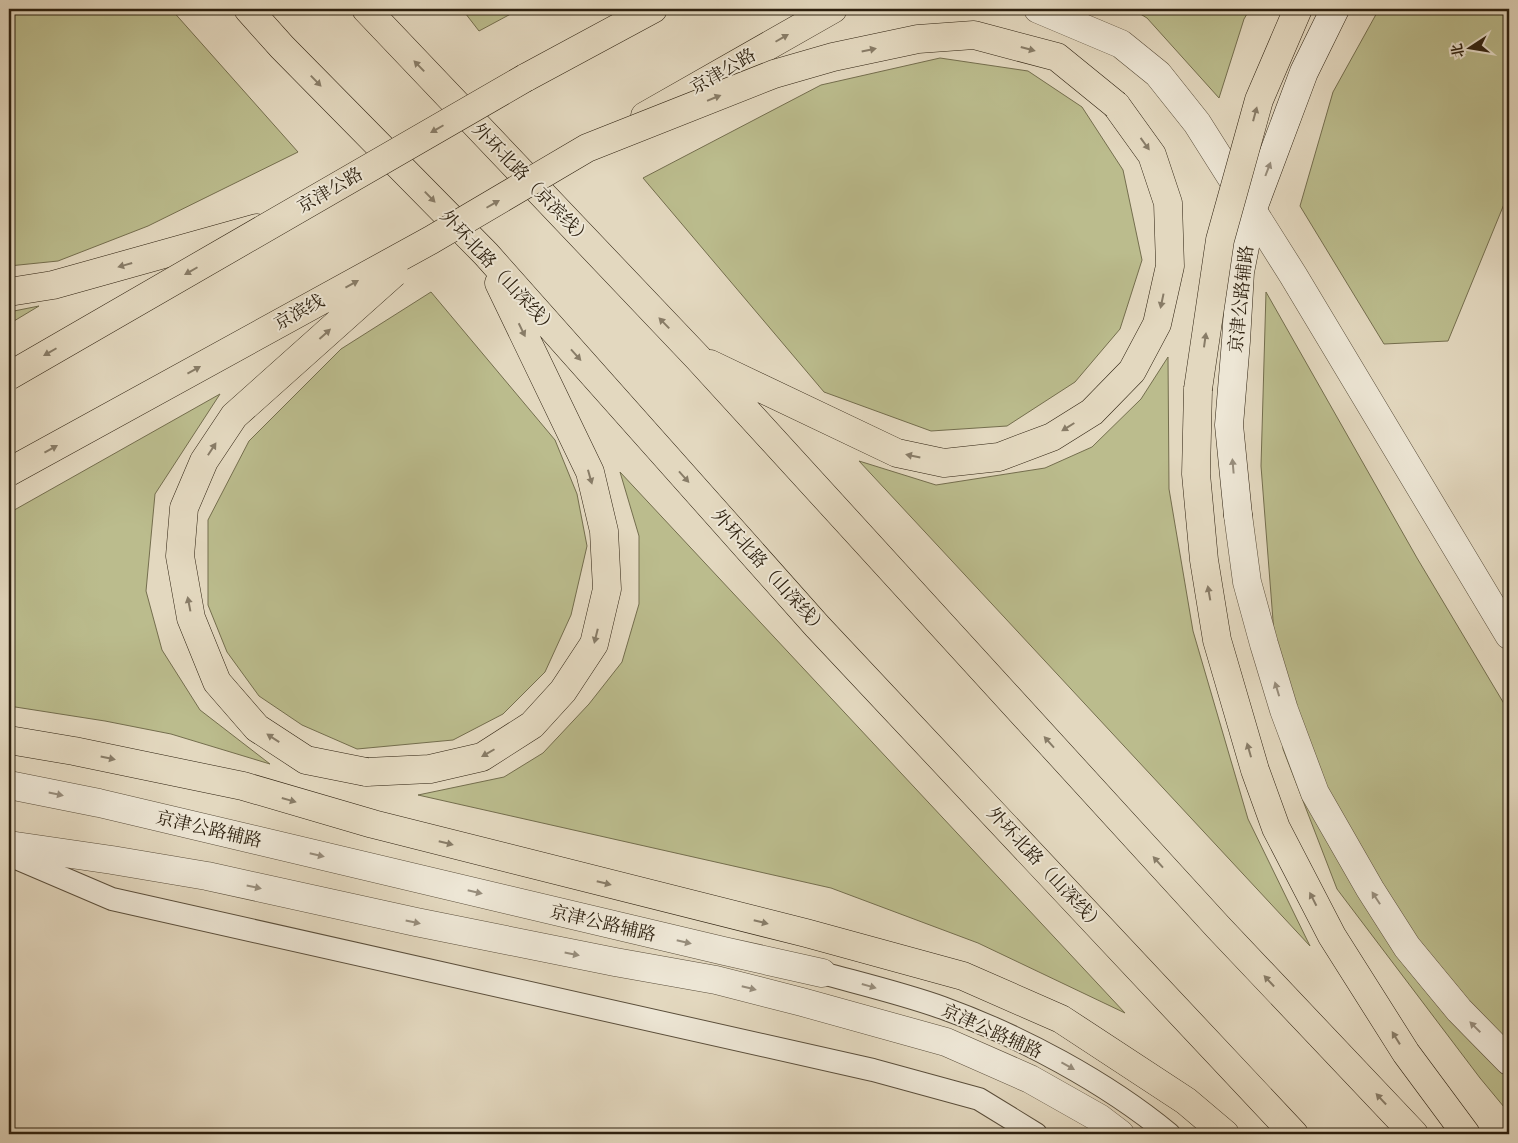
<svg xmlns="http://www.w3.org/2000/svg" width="1518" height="1143" font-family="'EB Garamond','Noto Serif SC',serif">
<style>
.green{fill:#bbbc8d;stroke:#746e4e}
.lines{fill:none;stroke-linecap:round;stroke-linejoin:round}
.minor-casing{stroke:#5a4e3b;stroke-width:24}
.tertiary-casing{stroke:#5a4e3b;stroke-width:29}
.secondary-casing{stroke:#2d200f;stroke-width:29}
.trunk-casing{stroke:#2d200f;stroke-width:29}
.minor{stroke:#ede6d5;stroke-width:22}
.tertiary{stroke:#ede6d5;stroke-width:28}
.secondary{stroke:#ede6d5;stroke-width:28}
.trunk{stroke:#e3d8bf;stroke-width:28}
.trunk-bridge-casing{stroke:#2d200f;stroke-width:29;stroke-linecap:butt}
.trunk-bridge{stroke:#e3d8bf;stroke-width:28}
.oneway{fill:#887c67}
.oneway2{fill:#978d7c}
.labels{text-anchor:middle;stroke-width:4;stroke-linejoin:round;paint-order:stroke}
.street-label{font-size:18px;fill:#2d200f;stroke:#ede6d5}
</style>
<rect width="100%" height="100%" fill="#e3d8bf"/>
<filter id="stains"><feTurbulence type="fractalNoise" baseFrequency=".004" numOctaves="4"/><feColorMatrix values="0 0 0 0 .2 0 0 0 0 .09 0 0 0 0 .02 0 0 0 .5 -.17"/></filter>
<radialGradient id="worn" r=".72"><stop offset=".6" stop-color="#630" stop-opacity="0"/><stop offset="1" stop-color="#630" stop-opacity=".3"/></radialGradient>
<path class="green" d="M9 9H171L298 152 148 226 58 261 9 266Z
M462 9H520L479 31Z
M1132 9H1250L1244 19 1219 98 1147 18Z
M1379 9H1509V192L1448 341 1384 344 1300 206 1333 92Z
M940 58 1028 71 1082 107 1123 170 1142 260 1120 329 1075 382 1007 426 931 431 824 392 643 178 821 85Z
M431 292 555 440 577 494 587 546 571 615 545 672 503 714 453 740 357 749 302 725 259 696 227 652 208 605V520L249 441 341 349Z
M1266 292 1417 558 1509 712V1113L1480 1078 1337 889 1283 749 1261 466Z
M39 306 9 324V312Z
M1168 357 1169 489 1193 631 1248 819 1310 946 859 461 936 485 1045 468 1092 447 1141 399Z
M220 394 155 494 146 591 162 650 200 710 270 764 171 734 105 721 9 706V513Z
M620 472 1125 1013 978 943 831 888 418 795 504 777 543 753 589 704 622 662 639 604V536Z"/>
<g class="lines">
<g class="minor-casing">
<path id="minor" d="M9 855 112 899 873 1070 979 1099 1036 1134
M822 973C862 984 904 994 943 1008 1020 1036 1106 1082 1169 1134"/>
</g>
<g class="tertiary-casing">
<path id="tertiary" d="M1038 9 1121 44 1158 74 1197 123 1293 275 1509 635
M1238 515 1247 582 1264 644 1284 710 1315 793 1370 889 1407 947 1459 1010 1509 1061
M9 785 99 803 724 951 822 973
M9 845 112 860 207 876 416 922 615 962 716 980 802 1002 946 1042 1030 1079 1099 1118 1120 1134"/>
</g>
<g class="secondary-casing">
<path id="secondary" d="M1238 515 1229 425 1236 341 1240 272 1252 211 1304 72 1335 9"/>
</g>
<g class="trunk-casing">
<path id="trunk" d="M248 9 282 47 486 254 817 626 1294 1134
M366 9 698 358 1218 927 1414 1134
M525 78 653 9
M645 116 833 9
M9 292 53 285 257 228
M710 364 897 453 944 463 999 457 1052 437 1092 412 1132 371 1157 324 1170 266 1168 203 1152 155 1116 105
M1198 389 1196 474 1204 560 1217 640 1255 770 1276 828 1332 936 1406 1053 1466 1134
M9 740 74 751 243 786 373 824 806 933 963 976 1061 1019 1186 1101 1225 1134
M366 772 430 769 482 757 532 725 563 691 594 644 607 589 604 531 590 472 499 283"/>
</g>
<use href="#minor" class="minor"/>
<use href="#tertiary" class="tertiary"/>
<use href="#secondary" class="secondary"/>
<use href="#trunk" class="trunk"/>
<g class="trunk-bridge-casing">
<path id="trunk-bridge" d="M9 376 525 78
M1198 389 1220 240 1259 100 1298 9
M9 472 431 240 587 148 774 74 833 57 918 39 974 35 1057 57 1116 105
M366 772 306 760 257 728 217 682 191 618 180 556 184 508 204 461 234 416 394 273"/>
</g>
<use href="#trunk-bridge" class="trunk-bridge"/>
</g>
<defs><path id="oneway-solid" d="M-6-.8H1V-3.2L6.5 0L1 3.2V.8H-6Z" transform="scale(1.25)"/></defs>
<g class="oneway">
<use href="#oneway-solid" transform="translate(782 38) rotate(-30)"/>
<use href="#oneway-solid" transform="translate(1028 49) rotate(15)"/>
<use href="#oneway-solid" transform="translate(869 50) rotate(-12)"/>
<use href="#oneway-solid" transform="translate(419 66) rotate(-134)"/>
<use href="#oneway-solid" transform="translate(316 81) rotate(46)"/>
<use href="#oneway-solid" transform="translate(714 98) rotate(-22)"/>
<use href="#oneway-solid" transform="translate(1255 114) rotate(-75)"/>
<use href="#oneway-solid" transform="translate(437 129) rotate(150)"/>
<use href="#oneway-solid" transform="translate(1145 144) rotate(54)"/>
<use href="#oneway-solid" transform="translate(430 197) rotate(46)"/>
<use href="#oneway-solid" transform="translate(493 204) rotate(-30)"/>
<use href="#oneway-solid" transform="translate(125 265) rotate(164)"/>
<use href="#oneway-solid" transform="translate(191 271) rotate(150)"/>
<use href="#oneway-solid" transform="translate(352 284) rotate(-29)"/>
<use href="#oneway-solid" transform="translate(1162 301) rotate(102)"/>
<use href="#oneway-solid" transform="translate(664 323) rotate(-134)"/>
<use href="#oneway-solid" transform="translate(522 330) rotate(64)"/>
<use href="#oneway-solid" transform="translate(325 334) rotate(-42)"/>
<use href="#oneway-solid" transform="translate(1205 340) rotate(-82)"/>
<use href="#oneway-solid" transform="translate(50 352) rotate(150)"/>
<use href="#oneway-solid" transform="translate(576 355) rotate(48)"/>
<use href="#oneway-solid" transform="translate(194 370) rotate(-29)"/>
<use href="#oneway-solid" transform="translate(1068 427) rotate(148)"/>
<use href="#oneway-solid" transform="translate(51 449) rotate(-29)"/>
<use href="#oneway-solid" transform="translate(212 449) rotate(-57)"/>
<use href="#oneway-solid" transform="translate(913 456) rotate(-168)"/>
<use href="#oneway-solid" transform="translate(590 477) rotate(74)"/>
<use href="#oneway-solid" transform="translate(684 477) rotate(48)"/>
<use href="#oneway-solid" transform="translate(1209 593) rotate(-100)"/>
<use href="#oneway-solid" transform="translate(189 604) rotate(-101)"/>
<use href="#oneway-solid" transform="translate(596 636) rotate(104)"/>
<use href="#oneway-solid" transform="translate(273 738) rotate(-147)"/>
<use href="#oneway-solid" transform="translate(1049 742) rotate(-132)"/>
<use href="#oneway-solid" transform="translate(1249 750) rotate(-106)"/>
<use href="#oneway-solid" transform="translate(488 753) rotate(150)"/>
<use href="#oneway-solid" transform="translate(108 758) rotate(12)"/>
<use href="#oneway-solid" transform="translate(289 800) rotate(16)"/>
<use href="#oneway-solid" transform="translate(446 843) rotate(14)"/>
<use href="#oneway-solid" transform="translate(1158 862) rotate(-132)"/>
<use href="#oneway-solid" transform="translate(604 883) rotate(14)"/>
<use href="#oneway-solid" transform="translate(1313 899) rotate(-117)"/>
<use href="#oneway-solid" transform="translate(761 922) rotate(14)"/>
<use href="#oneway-solid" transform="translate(1269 981) rotate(-133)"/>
<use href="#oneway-solid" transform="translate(1396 1038) rotate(-122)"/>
<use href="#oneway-solid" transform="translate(1381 1099) rotate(-133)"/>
</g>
<g class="oneway2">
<use href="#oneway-solid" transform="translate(1268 169) rotate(-69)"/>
<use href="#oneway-solid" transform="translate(1233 466) rotate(-95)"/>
<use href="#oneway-solid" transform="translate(1277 689) rotate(-107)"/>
<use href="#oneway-solid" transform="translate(56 794) rotate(12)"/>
<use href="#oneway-solid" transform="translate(317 855) rotate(13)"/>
<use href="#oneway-solid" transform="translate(254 887) rotate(12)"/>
<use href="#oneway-solid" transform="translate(475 892) rotate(13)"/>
<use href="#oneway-solid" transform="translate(1376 898) rotate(-123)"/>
<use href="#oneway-solid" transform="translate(413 922) rotate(12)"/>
<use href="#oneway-solid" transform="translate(684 942) rotate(13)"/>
<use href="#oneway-solid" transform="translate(572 954) rotate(11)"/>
<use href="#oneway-solid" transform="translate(869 986) rotate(16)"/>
<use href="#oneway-solid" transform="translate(749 988) rotate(14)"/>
<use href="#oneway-solid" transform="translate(1475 1027) rotate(-135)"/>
<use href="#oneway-solid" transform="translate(1068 1066) rotate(29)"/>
</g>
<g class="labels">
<g class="street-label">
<text transform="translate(723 71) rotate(-30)" y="6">京津公路</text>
<text transform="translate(532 184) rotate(46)" y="6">外环北路（京滨线）</text>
<text transform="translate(330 190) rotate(-30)" y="6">京津公路</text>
<text transform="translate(499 272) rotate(47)" y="6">外环北路（山深线）</text>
<text transform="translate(1241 299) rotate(-84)" y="6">京津公路辅路</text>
<text transform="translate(299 312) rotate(-29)" y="6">京滨线</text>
<text transform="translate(770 572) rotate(48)" y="6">外环北路（山深线）</text>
<text transform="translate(209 829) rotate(13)" y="6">京津公路辅路</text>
<text transform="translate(1046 869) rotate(47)" y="6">外环北路（山深线）</text>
<text transform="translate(603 923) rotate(13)" y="6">京津公路辅路</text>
<text transform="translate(992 1031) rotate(24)" y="6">京津公路辅路</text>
</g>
</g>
<rect width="1518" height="1143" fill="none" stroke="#e3d8bf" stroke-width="30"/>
<rect x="10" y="10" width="1498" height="1123" fill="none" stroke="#2d200f" stroke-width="2.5"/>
<rect x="15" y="15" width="1488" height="1113" fill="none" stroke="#2d200f"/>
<g transform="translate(1470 48) rotate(258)" stroke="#ede6d5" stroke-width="4" paint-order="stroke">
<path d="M0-4L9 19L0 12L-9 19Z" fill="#2d200f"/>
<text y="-8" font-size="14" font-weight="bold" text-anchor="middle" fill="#2d200f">北</text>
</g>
<rect width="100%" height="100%" filter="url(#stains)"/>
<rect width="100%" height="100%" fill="url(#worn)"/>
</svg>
